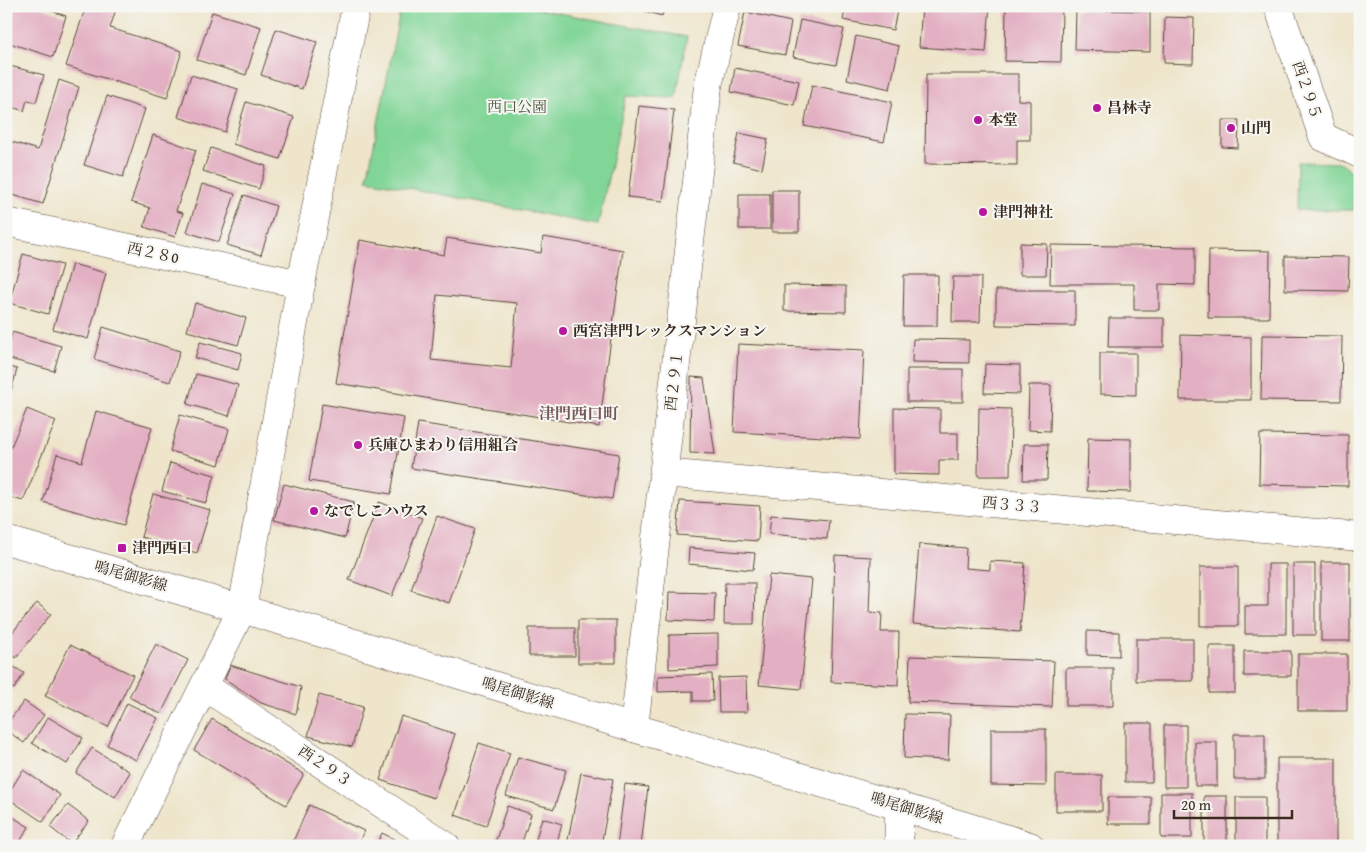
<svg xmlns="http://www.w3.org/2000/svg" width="1366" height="852" font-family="'Gentium Book Plus','Noto Serif JP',serif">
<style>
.green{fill:#81d597;stroke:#5e805a}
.building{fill:#e3b0c3;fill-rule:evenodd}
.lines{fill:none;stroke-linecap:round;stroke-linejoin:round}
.minor-casing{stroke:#564638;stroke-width:29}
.tertiary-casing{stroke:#564638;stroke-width:29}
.minor{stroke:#fff;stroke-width:28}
.tertiary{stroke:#fff;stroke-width:28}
.poi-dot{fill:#b5179e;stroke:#f6f6f2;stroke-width:2}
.labels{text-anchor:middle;stroke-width:4;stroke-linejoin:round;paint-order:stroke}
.street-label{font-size:15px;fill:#3b2a1e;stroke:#f6f6f2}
.park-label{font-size:15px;fill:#4c553c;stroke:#f6f6f2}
.poi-label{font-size:15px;font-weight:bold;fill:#3b2a1e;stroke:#f6f6f2;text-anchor:start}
.neighbourhood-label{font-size:16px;font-weight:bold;fill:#765958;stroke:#f6f6f2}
</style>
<rect width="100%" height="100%" fill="#f6f6f2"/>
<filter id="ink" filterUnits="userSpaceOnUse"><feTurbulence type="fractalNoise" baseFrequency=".02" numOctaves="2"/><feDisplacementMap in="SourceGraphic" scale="10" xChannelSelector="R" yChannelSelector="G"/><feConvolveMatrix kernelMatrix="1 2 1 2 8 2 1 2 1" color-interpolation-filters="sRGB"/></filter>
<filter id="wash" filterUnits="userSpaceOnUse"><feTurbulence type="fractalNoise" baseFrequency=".0096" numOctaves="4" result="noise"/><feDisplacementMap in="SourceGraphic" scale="20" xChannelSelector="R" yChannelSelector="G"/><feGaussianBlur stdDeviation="1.12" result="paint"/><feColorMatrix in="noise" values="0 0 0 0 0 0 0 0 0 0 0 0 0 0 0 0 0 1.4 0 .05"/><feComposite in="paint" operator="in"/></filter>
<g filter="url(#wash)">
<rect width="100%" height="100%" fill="#eee5cb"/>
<path class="green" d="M401 6H522L687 37 676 98 626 96 598 225 367 180Z
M1298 162 1342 163 1354 174V210H1297Z"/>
<g id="blocks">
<path class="building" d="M6 6H37L66 16 53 57 6 42Z
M86 6H117L110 28 182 51 167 98 66 66Z
M578 6H590L589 10Z
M627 6H665L662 16Z
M667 6H683L682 10Z
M846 6H898L893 30 843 20Z
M922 6H990L986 52 919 47Z
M1006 6H1062L1061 62 1005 61Z
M1076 10 1150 11V52L1075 50Z
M212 12 261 27 246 75 197 60Z
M745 12 791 22 785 55 738 46Z
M1165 17 1194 18 1193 64 1164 63Z
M800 20 844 29 836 65 793 57Z
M276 29 317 42 302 89 261 75Z
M856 36 899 46 890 89 847 79Z
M6 65 44 75 36 102 27 100 24 111 6 105Z
M735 68 799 81 794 105 731 92Z
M926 74H1018V100L1030 101V140H1017V165L925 164Z
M191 75 238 89 225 132 178 117Z
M59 80 79 87 43 204 6 193V140L38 150Z
M812 85 892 102 884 142 804 126Z
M107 96 145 109 123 177 84 165Z
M246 102 294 117 280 159 233 144Z
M639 106 674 110 663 201 628 197Z
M1222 120H1239L1238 148 1222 147Z
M739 133 768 139 762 169 733 162Z
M153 135 196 150 176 211 183 213 175 237 144 227 150 208 131 202Z
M211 148 266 166 259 189 203 171Z
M202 184 235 194 219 242 187 232Z
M772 190H799V232H772Z
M739 194H770V229H739Z
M244 195 276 206 261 255 227 245Z
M543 237 623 250 599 427 336 383 360 240 444 255 447 238 541 253ZM437 295 517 303 511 368 431 360Z
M1020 243 1047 244 1046 275H1020Z
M1051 245 1195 247V285L1159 284V310H1134V284H1050Z
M1209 250 1270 251 1269 318H1208Z
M23 254 62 265 48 314 9 303Z
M1285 256 1349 257 1348 291 1285 290Z
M72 264 106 273 88 339 53 329Z
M904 275H938L937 326H903Z
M953 277H981L980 322H952Z
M784 285 846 286V312L784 311Z
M996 290H1075V326L996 325Z
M195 303 246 318 238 345 187 331Z
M1109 318H1164V347H1108Z
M103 327 180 351 170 382 94 359Z
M12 332 61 346 54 371 6 358Z
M1181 335 1251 337V400H1180Z
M1262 335 1342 336 1341 401 1261 400Z
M913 339 969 340V363L912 362Z
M200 342 242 353 238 370 195 358Z
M738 344 864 350 860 439 734 432Z
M1100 353H1136V395L1100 394Z
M985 364 1020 365V394L984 393Z
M6 366 17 369 7 407H6Z
M907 369H963V402H907Z
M196 374 238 385 229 416 187 404Z
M691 377 704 378 715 454 690 453Z
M1029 385H1051L1050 431 1028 430Z
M322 404 404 418 391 494 309 481Z
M894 408 940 409V433H958V460H939V475L894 474Z
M979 408 1011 409 1010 476H978Z
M27 409 56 421 23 501 6 496V448L10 449Z
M96 411 152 427 124 525 43 502 57 454 82 462Z
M180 415 229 429 219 465 170 451Z
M418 423 619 454 612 499 411 468Z
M1260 434 1348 435V486L1259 484Z
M1088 438 1131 439V492L1087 491Z
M1024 444H1048L1047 480H1023Z
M170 463 215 475 206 503 162 491Z
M284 484 354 502 345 538 274 520Z
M153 494 210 510 197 553 141 537Z
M680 501 760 506 758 541 677 535Z
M379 502 422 518 392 596 349 580Z
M771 515 829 520 827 539 769 534Z
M437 516 475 529 449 603 411 590Z
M919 544 966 548 965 568 990 570V561L1025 563 1020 632 913 624Z
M689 548 755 553 753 570 688 564Z
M835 555 871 557 869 612 882 613 881 632H899L898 685 831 682Z
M1321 562H1350V641H1321Z
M1268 564H1286V634H1245V606H1268Z
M1293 564H1315V635H1293Z
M1200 567H1238V626H1200Z
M769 575 812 579 801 689 759 685Z
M725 583H755L754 624H724Z
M669 592 715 593 714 622 668 620Z
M37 603 51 614 16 658 6 650V640Z
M578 620H616V663H578Z
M529 628H575V656H529Z
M1087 631 1119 632V656L1087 655Z
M718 634V667L669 669V635Z
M1136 639H1193V681H1136Z
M156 644 188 660 161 714 129 697Z
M70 645 133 675 108 727 45 696Z
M1209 646H1235V693H1209Z
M1244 651H1291V676H1244Z
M1298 654H1347V711H1298Z
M910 656 1054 661 1052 707 908 702Z
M6 662 24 673 14 689 6 684Z
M230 665 301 687 296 714 261 703 225 679Z
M1066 668H1113V706H1066Z
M712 674 713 701H693V691L658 692V676Z
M746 677 747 712H719L718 678Z
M319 695 363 707 352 747 308 736Z
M24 701 44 715 24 743 6 730V725Z
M127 703 158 718 136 760 107 745Z
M905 714 950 715 948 760 904 758Z
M401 716 455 734 434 798 380 780Z
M48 717 83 738 67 764 32 743Z
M212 719 304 774 286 805 194 750Z
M1125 723H1152V782H1125Z
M1164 725H1186V787H1164Z
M991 729H1046V786L991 785Z
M1234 734H1265V779H1234Z
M1195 742H1217V786H1195Z
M479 743 510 753 486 826 455 815Z
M92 748 130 772 115 797 76 773Z
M518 757 566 770 554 809 506 796Z
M1277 758H1336V844H1277Z
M23 770 60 795 43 822 6 797Z
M581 773 613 779 601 846 567 845Z
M1056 775H1102V811H1056Z
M625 784 648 787 641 846H617Z
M1161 793H1192V838H1161Z
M1204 796H1227V846H1204Z
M1108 797H1151V824H1108Z
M1236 797H1265V846H1236Z
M68 805 89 821 71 844 50 827Z
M309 805 364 831 357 846H291Z
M507 806 531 814 521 846H494Z
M8 814 29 827 17 846H6V816Z
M542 818 562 824 556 846H534Z
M382 833 408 846H376Z"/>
</g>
</g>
<g filter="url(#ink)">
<use href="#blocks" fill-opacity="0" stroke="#564638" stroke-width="1"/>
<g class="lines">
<g class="minor-casing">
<path id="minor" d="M1278 6 1323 137 1360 154
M6 222 301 284
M664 473 1360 537
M204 686 446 846
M634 728 708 86 727 6
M125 846 242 609
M899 846V805"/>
</g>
<g class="tertiary-casing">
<path id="tertiary" d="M6 540C216 599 425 665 634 728 766 767 899 805 1030 846
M242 609 301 284 356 6"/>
</g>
<use href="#minor" class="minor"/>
<use href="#tertiary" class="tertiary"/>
</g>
</g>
<g class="poi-dot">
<circle cx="1097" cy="108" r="5"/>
<circle cx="978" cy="120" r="5"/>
<circle cx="1231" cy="128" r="5"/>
<circle cx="983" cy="212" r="5"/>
<circle cx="563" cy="331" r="5"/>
<circle cx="358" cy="445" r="5"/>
<circle cx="314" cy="511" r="5"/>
<rect x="117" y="543" width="10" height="10" rx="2.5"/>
</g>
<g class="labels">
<g class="street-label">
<text transform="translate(1307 90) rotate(71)" y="5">西２９５</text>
<text transform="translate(153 253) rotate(12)" y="5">西２８0</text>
<text transform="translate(674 381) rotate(-83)" y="5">西２９１</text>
<text transform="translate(1012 505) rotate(5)" y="5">西３３３</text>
<text transform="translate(131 576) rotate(16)" y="5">鳴尾御影線</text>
<text transform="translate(518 693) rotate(17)" y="5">鳴尾御影線</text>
<text transform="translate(325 766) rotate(34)" y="5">西２９３</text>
<text transform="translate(907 808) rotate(17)" y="5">鳴尾御影線</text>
</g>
<g class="park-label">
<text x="517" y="112">西口公園</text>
</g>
<g class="poi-label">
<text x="1107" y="113">昌林寺</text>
<text x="988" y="125">本堂</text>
<text x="1241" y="133">山門</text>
<text x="993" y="217">津門神社</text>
<text x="573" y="336">西宮津門レックスマンション</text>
<text x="368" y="450">兵庫ひまわり信用組合</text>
<text x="324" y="516">なでしこハウス</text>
<text x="132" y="553">津門西口</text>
</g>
<g class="neighbourhood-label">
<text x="579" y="419">津門西口町</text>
</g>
</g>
<rect width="1366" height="852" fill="none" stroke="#f6f6f2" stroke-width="25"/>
<path d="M1174 810v8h118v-8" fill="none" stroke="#3b2a1e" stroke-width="2.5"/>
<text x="1181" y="810" font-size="15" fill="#3b2a1e" stroke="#f6f6f2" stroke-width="4" paint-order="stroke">20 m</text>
</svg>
